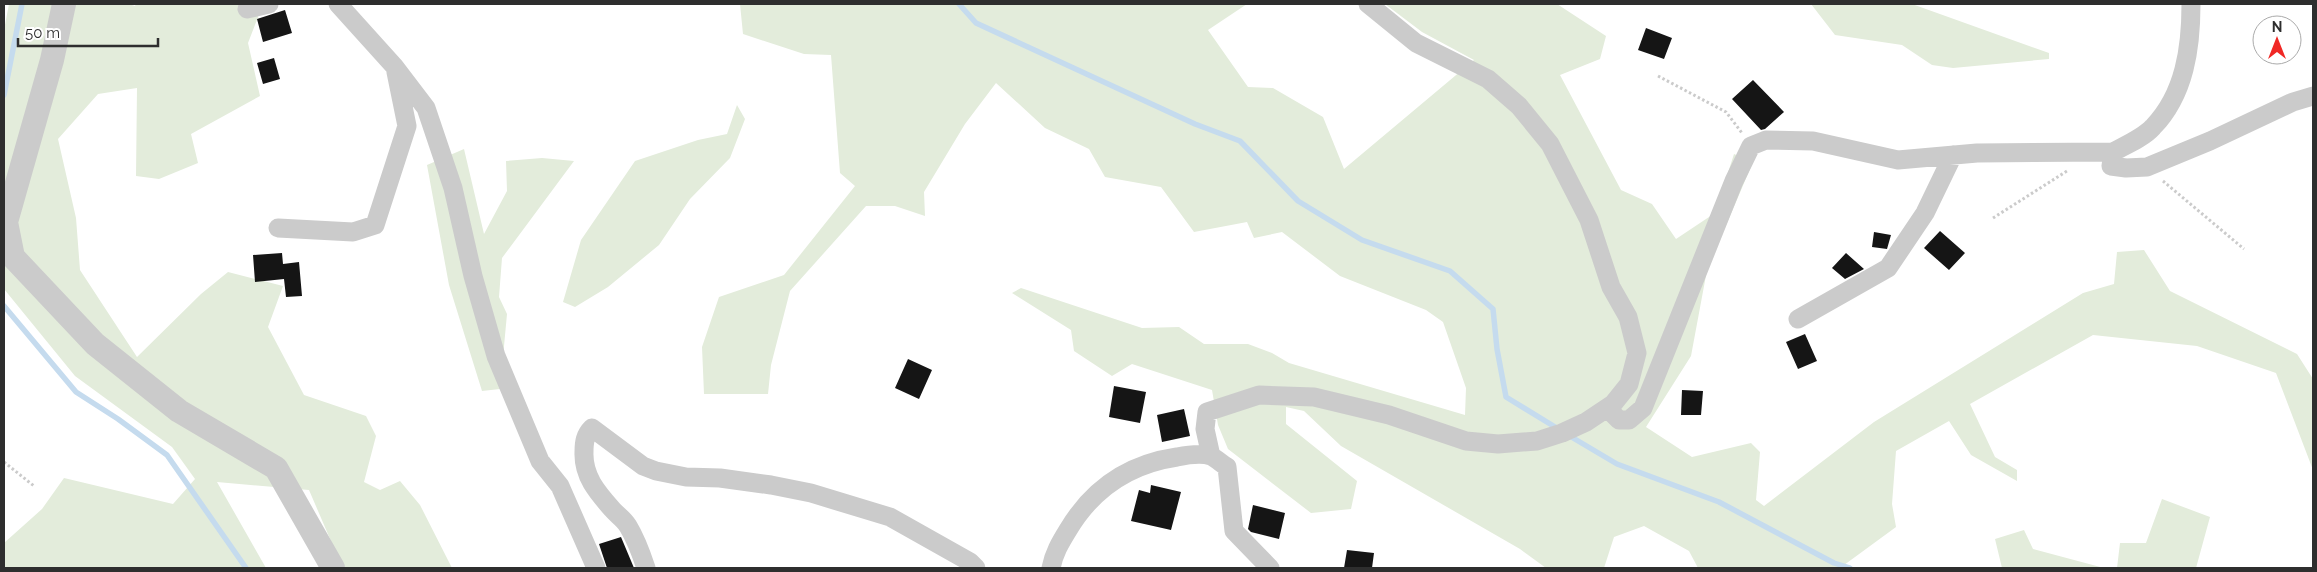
<svg xmlns="http://www.w3.org/2000/svg" width="2317" height="572" font-family="Raleway,sans-serif">
<style>
.green{fill:#e3ecdb}
.lines{fill:none;stroke-linecap:round;stroke-linejoin:round}
.stream{stroke:#c5dbee;stroke-width:5.5}
.building{fill:#151515}
.path{stroke:#cbcbcb;stroke-width:3;stroke-dasharray:2.5 2.5;stroke-linecap:butt}
.minor{stroke:#cbcbcb;stroke-width:19}
.tertiary{stroke:#cbcbcb;stroke-width:24}
</style>
<rect width="100%" height="100%" fill="#fff"/>
<path class="green" d="M9 4H129L135 6 136 4H263L248 43 260 96 191 134 198 163 159 179 136 176 137 88 98 94 58 139 76 218 80 270 137 357 201 294 228 272 283 286 268 327 304 395 366 416 376 436 364 482 380 490 400 481 420 505 452 568H346L340 562 309 490 217 482 266 568H4V543L42 509 64 478 173 504 195 479 172 447 75 376 4 289V30Z
M740 4H1247L1208 30 1248 87 1273 88 1323 117 1344 169 1474 60 1422 32 1385 4H1557L1606 36 1600 59 1560 75 1621 190 1652 204 1676 239 1715 213 1734 154 1753 162 1707 270 1691 356 1646 427 1692 457 1751 443 1760 452 1756 500 1764 506 1874 422 2083 293 2114 284 2117 252 2144 250 2170 291 2297 354 2313 379V470L2276 373 2197 346 2093 335 1970 404 1995 457 2017 470V481L1971 455 1949 421 1896 451 1892 504 1896 527 1840 568H1698L1689 551 1644 526 1614 537 1604 568H1546L1520 549 1341 446 1304 411 1286 407V424L1357 481 1351 509 1311 513 1228 449 1218 425 1212 390 1132 364 1112 376 1074 351 1071 330 1012 293 1021 288 1142 328 1179 327 1204 344H1248L1272 353 1289 363 1465 415 1466 388 1443 322 1426 310 1340 276 1282 232 1254 238 1247 222 1194 232 1161 187 1105 177 1089 149 1045 128 996 83 965 124 924 192 925 216 895 206H866L790 291 771 365 768 394H704L702 347 719 297 784 275 855 186 840 173 831 55 804 54 743 34Z
M1811 4H1912L2049 53V59L1953 68 1932 65 1902 45 1835 35Z
M737 105 745 119 730 158 690 199 659 245 608 287 575 307 563 302 581 240 635 161 698 140 727 134Z
M464 149 484 234 507 191 506 161 542 158 574 161 502 258 499 297 507 314 500 389 482 391 449 285 427 165Z
M2162 499 2210 517 2196 568H2117L2120 543H2146Z
M2024 530 2033 549 2104 568H2002L1995 539Z"/>
<g class="lines">
<path class="stream" d="M959 4 976 23 1195 124 1240 141 1298 201 1362 240 1450 271 1493 309 1497 349 1506 397 1560 430
M4 95 22 4
M4 306 76 392 118 419 167 455 246 568
M1568 435 1617 464 1719 502 1834 563 1850 568"/>
</g>
<path class="building" d="M285 10 292 33 263 42 257 19Z
M1646 28 1672 38 1664 59 1638 50Z
M274 58 280 79 263 84 257 63Z
M1753 80 1784 112 1765 129 1761 130 1732 99Z
M1940 231 1965 253 1949 270 1924 248Z
M1874 232 1891 235 1887 249 1872 247Z
M282 253 283 264 299 262 302 296 286 297 284 279 255 282 253 255Z
M1846 253 1864 269 1845 279 1832 268Z
M1805 334 1817 361 1798 369 1786 342Z
M908 359 932 370 919 399 895 388Z
M1114 386 1146 392 1140 423 1109 417Z
M1682 390 1703 391 1701 415H1681Z
M1184 409 1190 436 1162 442 1157 415Z
M1151 485 1181 492 1171 530 1131 521 1139 490 1150 493Z
M1253 505 1285 513 1279 539 1251 532 1248 529Z
M621 537 634 568H607L599 544Z
M1347 550 1374 553 1372 568H1344Z"/>
<g class="lines">
<path class="path" d="M1658 76 1726 112 1742 133
M2163 181 2244 249
M1993 218 2067 171
M4 462 34 486"/>
<path class="minor" d="M338 4 394 66 426 108 453 188 473 276 496 356 540 461 560 486 596 568
M2191 4C2191 47 2185 94 2153 127 2143 138 2126 145 2113 152L2111 166 2126 168 2147 167 2210 141 2293 102 2313 96
M247 9 269 4
M278 228 353 232 375 225 407 126 396 72
M1798 319 1888 268 1925 213 1953 155
M1607 408 1619 420H1629L1643 408 1734 181 1751 146 1766 140 1813 141 1898 160 1977 153 2113 152
M1211 456 1205 429 1207 412 1259 395 1314 397 1389 415 1466 441 1498 444 1537 441 1562 433 1586 422 1613 404 1629 384 1637 353 1628 317 1611 287 1589 220 1550 144 1519 106 1488 79 1416 43 1368 4
M646 568C641 553 636 539 628 526 624 519 617 515 612 509 597 492 583 476 584 452 584 442 585 435 592 428L643 466 656 471 686 477 720 478 771 485 811 493 890 517 970 562 976 568
M1051 568C1054 553 1060 543 1068 530 1093 488 1129 464 1177 457 1187 455 1202 453 1211 456 1217 459 1222 464 1227 467L1234 531 1270 568"/>
<path class="tertiary" d="M64 4 52 60 6 222 13 257 95 344 179 411 276 468 333 568"/>
</g>
<rect width="2317" height="572" fill="none" stroke="#2e2e2e" stroke-width="10"/>
<g transform="translate(2277 40)"><circle r="24" fill="#ffffff" stroke="#ababab"/>
<path d="M0-4L9 19L0 12L-9 19Z" fill="#f02825"/>
<text y="-8" font-size="14" font-weight="bold" text-anchor="middle" fill="#2e2e2e">N</text>
</g>
<path d="M18 38v8h140v-8" fill="none" stroke="#2e2e2e" stroke-width="2.5"/>
<text x="25" y="38" font-size="15" fill="#2e2e2e" stroke="#ffffff" stroke-width="4" paint-order="stroke">50 m</text>
</svg>
